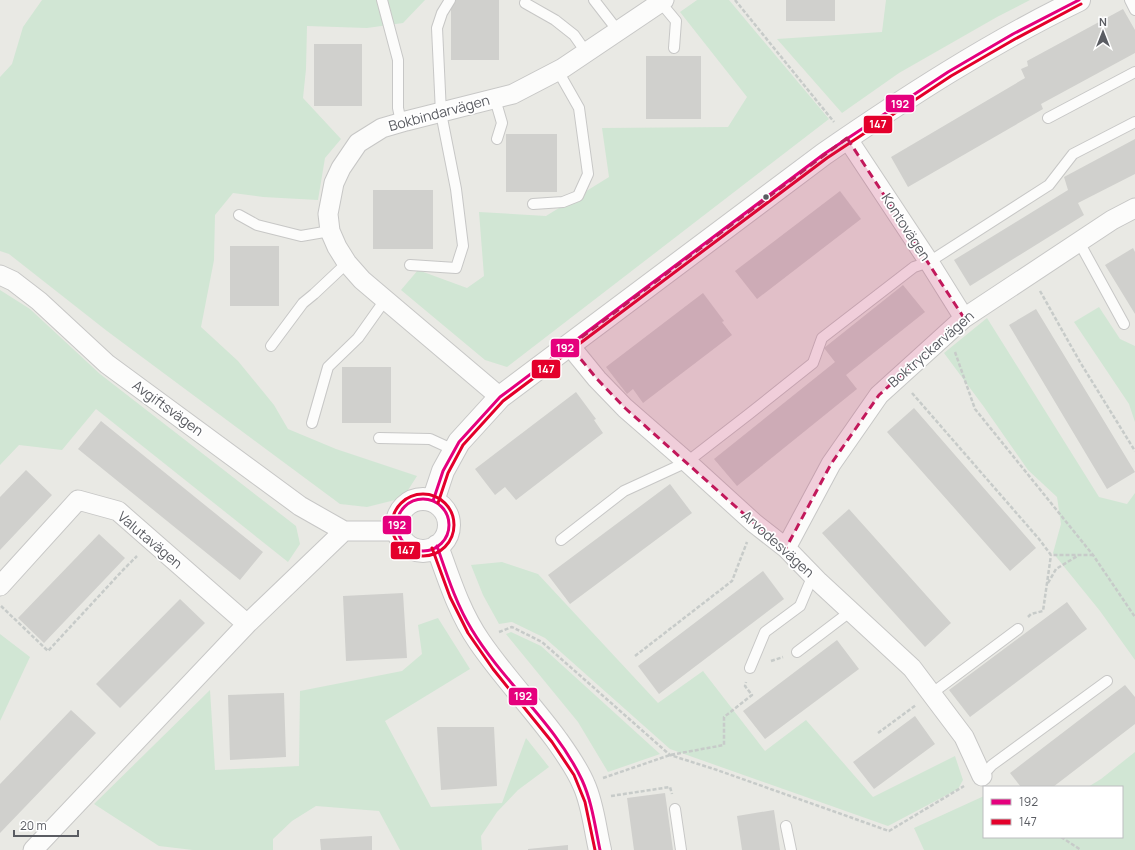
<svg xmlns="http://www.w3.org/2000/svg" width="1135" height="850" font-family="Manrope,sans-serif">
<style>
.green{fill:#d1e6d4}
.building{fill:#d0d0cd}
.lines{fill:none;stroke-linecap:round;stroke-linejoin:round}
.service-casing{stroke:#c7c7c6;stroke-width:12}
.minor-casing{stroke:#c7c7c6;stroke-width:21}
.tertiary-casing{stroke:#c7c7c6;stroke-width:24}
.path{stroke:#c7cbc9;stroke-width:2.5;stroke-dasharray:4 2;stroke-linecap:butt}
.service{stroke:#fcfcfb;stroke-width:10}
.minor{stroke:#fcfcfb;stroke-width:19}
.tertiary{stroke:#fcfcfb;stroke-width:22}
.bus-1-casing{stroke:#fff;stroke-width:6}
.bus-2-casing{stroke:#fff;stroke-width:6}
.bus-1{stroke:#e5007d;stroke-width:3}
.bus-2{stroke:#e4002b;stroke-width:3}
.marked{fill:#c2185b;fill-opacity:0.2;stroke:#c2185b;stroke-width:3;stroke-dasharray:8 5;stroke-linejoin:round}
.bus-dot{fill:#5a5c62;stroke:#fff;stroke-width:1.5}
.labels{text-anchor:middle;stroke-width:3.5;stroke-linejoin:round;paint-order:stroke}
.street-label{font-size:14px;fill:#5a5c62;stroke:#fff}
.line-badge{stroke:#fff;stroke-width:1.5}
.badge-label{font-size:11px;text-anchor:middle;font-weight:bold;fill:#fff}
</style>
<rect width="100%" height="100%" fill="#e9e9e4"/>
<path class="green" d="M42 0H425L403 23 367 28 307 26 306 69 303 98 341 139 325 158 318 200 263 197 233 193 215 215 214 260 201 327 238 361 274 405 288 429 336 449 417 476 403 498 367 507 340 504 107 331 9 254 0 251V77L12 64 23 27Z
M697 0H729L829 119 507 367 485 360 401 290 418 270 467 288 484 276 479 212 546 216 609 177 602 128 728 127 747 97 680 12Z
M886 0H1030L997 17 899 73 842 113 777 39 882 32Z
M0 290 30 309 100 374 296 526 300 544 288 562 96 409 62 450 19 445 0 465Z
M1099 307 1120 339 1135 346V422L1129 404 1074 322Z
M987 318 1099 497 1127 504 1135 493V660L1100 611 1053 553 1061 524 1057 497 1028 470 984 407 944 353Z
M502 562 538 574 658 703 703 671 765 751 806 720 873 797 955 756 963 780 958 789 888 826 670 749 545 638 512 622 499 624 483 595 471 565Z
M438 618 470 669 385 721 431 807 502 803 526 738 549 767 518 790 497 812 481 836 482 850H400L379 811 316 806 292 821 273 839V850H193L159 846 94 804 210 690 215 770 299 766 300 691 402 671 422 654 418 625Z
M511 632 541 646 660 754 608 772 578 722 506 634Z
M0 634 30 657 0 721Z
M1135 752V850H924L914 828 984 796V837H1122V787H1088L1101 779Z"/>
<path class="building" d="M451 0H499V60H451Z
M786 0H835V21H786Z
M1123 9 1135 30V53L1041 104 1043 109 908 187 891 157 1025 78 1021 69 1028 66 1027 61Z
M314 44H362V106H314Z
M646 56H701V119H646Z
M506 134H557V192H506Z
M1135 139V174L1078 203 1084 215 970 286 954 260 1068 190 1064 177Z
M373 190H433V249H373Z
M840 191 861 219 757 299 735 271Z
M230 246H279V306H230Z
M1133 248 1135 252V314L1105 265Z
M903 285 925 312 846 375 857 389 737 486 714 459 835 362 824 348Z
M703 293 724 321 722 322 732 335 643 403 633 389 627 394 606 367Z
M1036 309 1135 472 1107 489 1009 325Z
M342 367H391V423H342Z
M576 392 596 419 594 420 603 433 516 500 505 487 495 495 475 469Z
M914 408 1036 548 1010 571 887 432Z
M101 421 263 552 240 580 78 449Z
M26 470 52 495 0 550V497Z
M670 484 692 513 570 604 548 575Z
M849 509 951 623 925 647 822 533Z
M99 534 125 558 44 643 18 618Z
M763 571 784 599 659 694 638 666Z
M403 593 407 658 346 661 343 596Z
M180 599 205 623 120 708 96 684Z
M1067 602 1087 629 970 717 949 690Z
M837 640 859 669 765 739 743 711Z
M1125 685 1135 697V724L1053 787H1021L1010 773Z
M284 693 286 757 230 760 228 695Z
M71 710 96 733 0 833V784Z
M915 716 935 744 874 789 853 762Z
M437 727H494L497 786 441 790Z
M665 793 673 850H634L627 798Z
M774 810 780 850H742L737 816Z
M372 836V850H321L320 839Z
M568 845V850H528V849Z"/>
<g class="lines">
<g class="service-casing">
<path id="service" d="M382 0 398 60V108L401 122
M594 0 618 31
M1130 0 1135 10
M525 3 555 20 574 35 586 52
M661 3 676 21 674 48
M495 99 502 123 497 139
M1048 118 1135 72
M533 204 563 202 578 196 588 174 579 108 558 71
M239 215 257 225 301 236 330 231
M1079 242 1124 324
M410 265 456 268 463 246 456 189 441 113 437 28 442 13 450 0
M271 346 303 303 314 294 347 263
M312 423 328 367 358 338 385 300
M379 438 430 439 454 450
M561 540 624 491 687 462 749 414 813 363 822 338 914 267 929 262 1049 185 1073 154 1135 122
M797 652 851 611
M750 668 765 632 800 606 813 575
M931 694 1018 629
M982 776 992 765 1107 681
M675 809 681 850
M786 826 791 850"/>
</g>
<g class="minor-casing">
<path id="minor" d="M847 138 929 262 964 318
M0 275 13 281 39 301 107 364 300 506 344 531
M570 346 597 379 625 408 687 462 754 523 786 548 819 582 912 668 964 737 982 776
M500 397 362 280 347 263 337 247 330 231 328 214 334 183 341 168 358 143 382 128 406 121 513 94 563 68 664 0
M786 548 831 464 879 395 964 318 1112 220 1135 208
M0 586 78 500 118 511 247 624
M33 850 247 624 344 531H398"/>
</g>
<g class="tertiary-casing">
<path id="tertiary" d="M397 525a26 26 0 1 1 52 0a26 26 0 1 1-52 0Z
M433 501 443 471 459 442 500 397 824 154C905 98 990 43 1079 0
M437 546C449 579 459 612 479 641 502 675 531 705 556 739 566 753 577 768 584 785 593 805 595 829 600 850"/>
</g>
<path class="path" d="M735 0 834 122
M1040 291 1080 362 1135 451
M955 352 975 409 1093 555 1135 617
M912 393 1039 539 1051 555H1092
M1048 583 1056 569 1079 555
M1 606 48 651 123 570 137 556
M1028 617 1031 614 1043 611 1051 555
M499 632 512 627 542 642 670 755 717 770 889 831 964 786
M635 656 732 581 747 542
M771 661 783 657
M878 733 916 705
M603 778 670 755 724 745V717L752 695 745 686 746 682
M611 796 670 787 672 794
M1061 837 1081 850"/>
<use href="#service" class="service"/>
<use href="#minor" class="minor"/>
<use href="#tertiary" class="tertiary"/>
<g class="bus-1-casing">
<path id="bus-1" d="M397 525a26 26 0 1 1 52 0a26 26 0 1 1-52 0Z
M433 501 443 471 459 442 500 397 824 154 948 72 1013 34 1079 0
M437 546C447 575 456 604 472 630 504 683 555 723 582 780 592 802 595 826 600 850"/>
</g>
<g class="bus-2-casing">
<path id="bus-2" d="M392 525a31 31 0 1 1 62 0a31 31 0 1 1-62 0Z
M438 503 448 473 463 445 503 401 827 158 951 76 1015 39 1081 4
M432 548 450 597 468 633 493 669 552 742 574 775 585 802 595 850"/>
</g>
<use href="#bus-1" class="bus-1"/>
<use href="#bus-2" class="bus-2"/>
</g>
<path class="marked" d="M847 138 964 318 879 395 831 464 786 548 754 523 625 408 597 379 570 346Z"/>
<circle class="bus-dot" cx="766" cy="197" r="3.5"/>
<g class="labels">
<g class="street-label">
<text transform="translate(439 113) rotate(-15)" y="5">Bokbindarvägen</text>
<text transform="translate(906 227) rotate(57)" y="5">Kontovägen</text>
<text transform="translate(931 349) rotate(-41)" y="5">Boktryckarvägen</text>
<text transform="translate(168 408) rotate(36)" y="5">Avgiftsvägen</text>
<text transform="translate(150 540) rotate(40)" y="5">Valutavägen</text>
<text transform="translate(778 544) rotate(42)" y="5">Arvodesvägen</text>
</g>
</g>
<g class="line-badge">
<rect x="885" y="94" width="30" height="19" rx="4" fill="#e5007d"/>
<rect x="863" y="115" width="30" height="19" rx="4" fill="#e4002b"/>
<rect x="550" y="338" width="30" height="20" rx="4" fill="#e5007d"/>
<rect x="531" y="359" width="30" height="20" rx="4" fill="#e4002b"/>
<rect x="382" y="515" width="30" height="20" rx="4" fill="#e5007d"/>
<rect x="390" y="541" width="31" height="19" rx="4" fill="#e4002b"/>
<rect x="508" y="687" width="30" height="19" rx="4" fill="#e5007d"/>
</g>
<g class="badge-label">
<text x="900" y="108">192</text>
<text x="878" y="128">147</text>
<text x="565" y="352">192</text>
<text x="546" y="373">147</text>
<text x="397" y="529">192</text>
<text x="406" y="554">147</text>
<text x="523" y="700">192</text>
</g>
<rect x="983" y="786" width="140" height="52" fill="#ffffff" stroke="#bdbec0"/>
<rect x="991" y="799" width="20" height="6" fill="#e5007d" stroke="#bdbec0"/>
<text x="1019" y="806" font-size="12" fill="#5a5c62">192</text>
<rect x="991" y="819" width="20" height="6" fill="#e4002b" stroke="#bdbec0"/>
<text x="1019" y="826" font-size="12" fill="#5a5c62">147</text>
<g transform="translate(1103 32)" stroke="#ffffff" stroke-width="3" paint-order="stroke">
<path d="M0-3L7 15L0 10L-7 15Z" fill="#5a5c62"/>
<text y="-6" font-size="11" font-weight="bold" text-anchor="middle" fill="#5a5c62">N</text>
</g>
<path d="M14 830v6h64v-6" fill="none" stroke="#5a5c62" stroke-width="2"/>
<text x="20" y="830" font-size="12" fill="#5a5c62" stroke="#ffffff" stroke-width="3" paint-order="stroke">20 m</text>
</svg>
